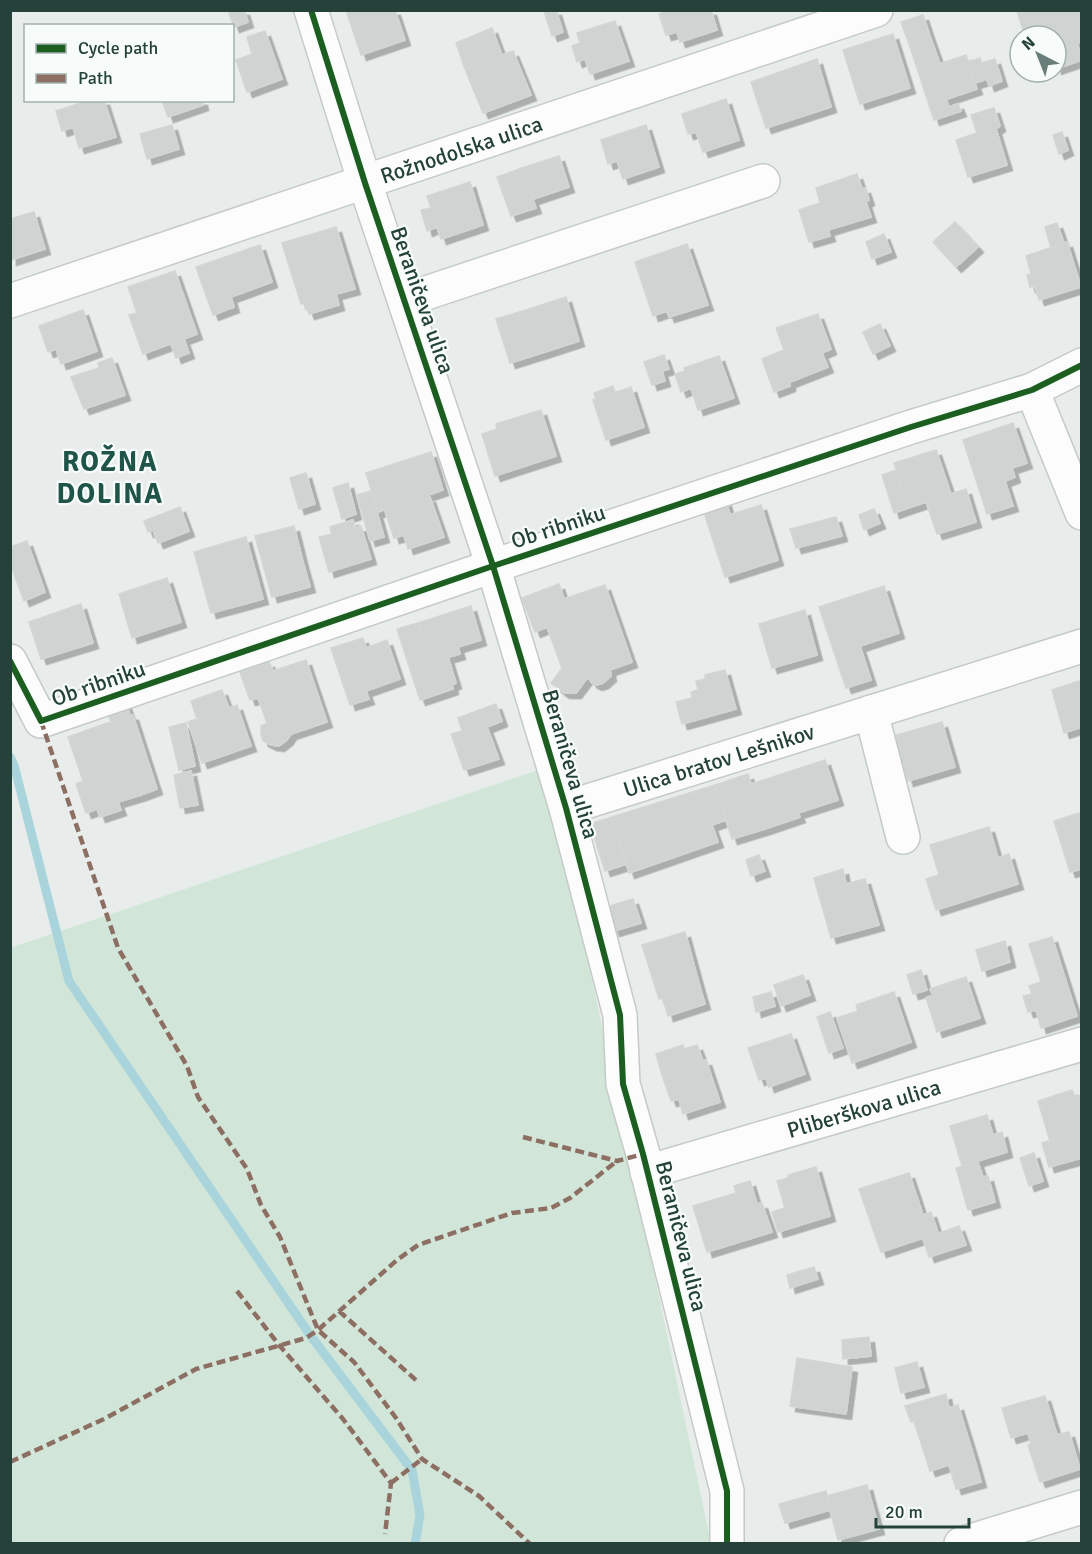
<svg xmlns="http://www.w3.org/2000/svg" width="1092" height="1554" font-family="Signika,sans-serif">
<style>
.green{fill:#d1e6d8}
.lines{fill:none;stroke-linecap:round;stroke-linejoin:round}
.stream{stroke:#a9d4db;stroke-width:9}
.building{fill:#cfd4d2;stroke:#d1d6d4;stroke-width:1.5;filter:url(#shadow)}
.minor-casing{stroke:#c5cac8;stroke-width:36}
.minor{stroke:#fcfcfc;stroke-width:33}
.quiet{stroke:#8d6e63;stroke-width:4.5;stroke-dasharray:9 4.5;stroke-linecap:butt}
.cycleway-casing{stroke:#f7fbf9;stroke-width:10}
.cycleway{stroke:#1b5e20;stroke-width:6}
.labels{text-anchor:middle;stroke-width:4.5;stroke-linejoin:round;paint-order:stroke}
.street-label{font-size:22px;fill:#24423a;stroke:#f7fbf9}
.district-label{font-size:28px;font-weight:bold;letter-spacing:1.5px;fill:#1f5548;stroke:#f7fbf9}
</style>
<defs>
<filter id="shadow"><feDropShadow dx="5.5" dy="5.5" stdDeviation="0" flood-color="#0004"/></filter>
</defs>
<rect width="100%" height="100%" fill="#e8edeb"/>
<path class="green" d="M547 767 711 1543H11L10 948Z"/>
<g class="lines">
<path class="stream" d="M10 757 14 765 69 981 310 1335 412 1470 420 1515 415 1544"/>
</g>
<path class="building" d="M228 10H244L248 22 234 27Z
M346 10H395L405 40 361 55Z
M546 10H556L563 32 552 36 544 11Z
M711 10 717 30 680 42 677 32 666 35 659 14 671 10Z
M1082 10V42L1077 43 1082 60 1056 69V36H1025L1017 11Z
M923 15 930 36 909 44 901 22Z
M615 21 629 61 590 74 585 59 577 62 572 46 580 43 577 33Z
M492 28 502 55 465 69 456 43Z
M265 31 282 79 247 92 236 60 252 54 247 37Z
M893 34 910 88 860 104 843 50Z
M930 36 940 64 918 71 909 44Z
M513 51 531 95 483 113 465 69Z
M966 55 977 89 929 105 918 71Z
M980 58 987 79 975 83 968 62Z
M817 59 831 107 766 128 751 82Z
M995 59 1002 81 989 86 982 63Z
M726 99 739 140 703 152 696 132 688 134 682 114Z
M946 99 949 107 958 104 961 111 934 120 929 105Z
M90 100H104L116 137 79 148 73 127 62 131 56 111Z
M162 100H202L203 105 168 117Z
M994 108 1000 126 996 129 1007 165 968 177 956 140 977 133 971 115Z
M172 125 179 149 147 159 140 134Z
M646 125 659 167 623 179 617 161 608 164 601 140Z
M1062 132 1068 150 1059 154 1053 135Z
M559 156 569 187 533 199 522 168Z
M522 168 536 208 511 216 497 177Z
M857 174 862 189 865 188 869 200 866 202 871 217 828 230 816 188Z
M470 182 483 225 441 239 437 227 427 231 421 210 431 208 427 196Z
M820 203 830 236 809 242 799 210Z
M34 212 45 249 11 260 10 219Z
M955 222 978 247 956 267 933 242Z
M1057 223 1064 243 1051 248 1045 227Z
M336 227 355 289 336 294 339 305 309 314 305 303 301 304 282 243Z
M884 234 891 252 872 259 866 242Z
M1067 242 1081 287 1039 300 1035 286 1030 287 1027 275 1031 274 1026 256Z
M687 244 708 305 669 317 667 311 653 316 635 262Z
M260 245 272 282 231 297 234 307 213 315 196 267Z
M175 271 197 334 143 354 129 315 137 313 128 287Z
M566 297 579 341 542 353 529 309Z
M529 309 542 353 510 363 496 319Z
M83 310 97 351 61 364 56 349 48 352 39 326Z
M818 314 831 349 822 353 828 367 790 382V386L774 392 762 359 784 350 776 328Z
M880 324 890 346 873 354 863 332Z
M184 339 189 353 176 358 171 344Z
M664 355 669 369 662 371 665 381 652 385 644 362Z
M719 356 734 398 698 410 691 388 681 392 675 374 685 371 684 368Z
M112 358 125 395 84 409 71 377 99 368 98 363Z
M613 386 615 393 631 387 644 427 606 440 593 400 596 399 594 393Z
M541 410 556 456 495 476 482 434 497 429 496 424Z
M1013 423 1027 463 1012 468 1015 477 1005 481 1013 506 987 514 963 440Z
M936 450 951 494 908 508 894 463Z
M431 452 443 490 378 512 366 473Z
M896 470 908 508 894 513 882 475Z
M306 473 315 504 299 509 290 478Z
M348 483 356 514 342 519 333 488Z
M966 489 976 522 937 534 926 502Z
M371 491 384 537 370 541 357 495Z
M430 497 444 537 408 549 404 535 394 538 385 511Z
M726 501 730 515 707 522 703 508Z
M761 505 778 560 725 577 707 522Z
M180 507 189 531 174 537 165 513Z
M874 509 880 523 864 530 859 515Z
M165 513 174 537 158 543 153 530 148 532 144 521Z
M836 517 842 536 796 548 790 529Z
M353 520 355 528 361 526 371 559 329 572 319 537 332 534 330 527Z
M294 526 303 562 265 572 255 536Z
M246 537 263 599 211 613 194 552Z
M27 541 45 592 24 601 10 563V547Z
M303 562 310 587 272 597 265 572Z
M167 578 181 622 132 638 119 594Z
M559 584 564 599 605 585 632 662 610 670 611 676 603 683 597 685 592 683 588 677 576 693H564L551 683 562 668 547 627 535 632 522 598Z
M884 586 899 633 860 646 871 680 846 688 819 607Z
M81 604 93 643 41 659 29 622Z
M471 606 481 640 458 647 460 654 431 662 418 623Z
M805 610 817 655 772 668 759 624Z
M418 623 431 662 448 657 456 683 452 685 453 689 420 700 397 629Z
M363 638 366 648 387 640 400 679 366 691 369 699 350 705 331 648Z
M306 660 327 722 291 734 287 740 279 746 271 745 263 741 261 735V726L267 723 258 698 250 700 240 672 269 662 273 671Z
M725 670 736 709 682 724 676 702 692 698 691 692 698 690 696 681 705 679V675Z
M1082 680V727L1064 733 1052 690Z
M222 690 229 708 197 719 191 701Z
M124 698 130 715 111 722 105 704Z
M496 704 502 721 487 727 499 759 464 770 451 734 462 731 458 718Z
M237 705 251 746 202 763 188 722Z
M130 715H133L157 789 141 795 116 720Z
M116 720 141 795 118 802 121 810 100 817 97 809 86 813 76 784 83 781 68 737Z
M942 722 955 767 908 781 894 736Z
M186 723 195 766 179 770 169 727Z
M825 760 838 800 798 813 800 817 765 829 751 784Z
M191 771 198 805 180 808 174 775Z
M748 774 765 829 732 839 715 785Z
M715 785 726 820 712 825 718 842 629 873 612 817Z
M1082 812V869L1070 872 1054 821Z
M612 817 627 864 605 871 590 824Z
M989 827 998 858 1009 854 1018 884 936 910 926 879 939 875 930 845Z
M759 855 765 871 751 876 746 860Z
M843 869 846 884 865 879 879 925 831 938 814 878Z
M633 899 641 923 614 931 606 907Z
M685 932 700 987 659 999 642 945Z
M1052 937 1061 965 1038 972 1029 944Z
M1005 941 1010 962 982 971 976 950Z
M1061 965 1077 1016 1041 1028 1036 1010 1028 1012 1023 996 1032 994 1029 986 1041 982 1038 972Z
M921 970 927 990 913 994 907 975Z
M803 975 810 995 781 1006 774 985Z
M966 977 980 1018 937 1032 926 998 933 995 930 989Z
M700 987 705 1004 668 1016 663 999Z
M771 992 775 1006 756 1012 753 997Z
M894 992 911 1042 852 1063 837 1018 858 1011 856 1005Z
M830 1012 843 1048 829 1053 817 1017Z
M791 1034 805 1074 769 1087 766 1078 759 1080 748 1048Z
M683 1045 684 1049 697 1045 703 1061 662 1075 656 1054Z
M706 1060 720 1102 683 1114 679 1099 671 1101 662 1075Z
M1072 1090 1075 1097 1082 1095V1131L1050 1141 1038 1101Z
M987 1115 993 1135 1002 1132 1007 1152 962 1166 950 1126Z
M1082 1131V1158L1049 1167 1042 1143Z
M1034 1153 1043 1181 1029 1186 1020 1158Z
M978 1162 983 1177 988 1176 995 1202 968 1210 956 1168Z
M816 1167 830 1216 778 1232 772 1212 785 1208 777 1181 788 1178V1175Z
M909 1173 923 1215 931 1212 938 1233 881 1252 859 1189Z
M750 1181 757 1204 762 1203 772 1232 707 1252 693 1206 736 1193 734 1186Z
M959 1226 966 1245 929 1257 923 1239Z
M814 1267 818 1279 790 1288 787 1275Z
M869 1337 871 1356 843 1359 842 1340Z
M797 1358 852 1367 846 1414 790 1406Z
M917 1362 924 1387 901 1393 895 1368Z
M946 1394 949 1408 958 1405 974 1457 930 1471 914 1421 911 1422 905 1406Z
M1045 1396 1054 1425 1011 1438 1002 1408Z
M1054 1425 1057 1435 1069 1432 1080 1469 1040 1482 1028 1445 1031 1444 1028 1433Z
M974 1457 981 1482 956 1489 949 1465Z
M867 1485 879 1529 838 1540 826 1496Z
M826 1491 830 1510 785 1523 779 1504Z"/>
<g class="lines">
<g class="minor-casing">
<g id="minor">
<path d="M311 10 365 183 493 566 566 808 620 1015 623 1084 643 1154 727 1491V1544"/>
<path d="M405 300 763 181"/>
<path id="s1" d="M10 301 876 10"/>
<path d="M1032 390 1082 513"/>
<path d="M10 661 41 721 493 566 911 427 1032 390 1082 365"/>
<path d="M871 712 903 837"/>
<path id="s2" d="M566 808 1082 646"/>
<path id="s3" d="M647 1172 1082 1044"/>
<path d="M961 1544 1082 1507"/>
</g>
</g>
<use href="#minor" class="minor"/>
<path class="quiet" d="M41 721 118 948 187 1066 198 1097 247 1169 261 1205 280 1237 318 1330 354 1362 396 1418 422 1459 479 1496 530 1544
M523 1137 617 1161 643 1154
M237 1291 279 1345 343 1419 391 1483 385 1534
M339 1311 418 1382
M10 1462 104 1419 196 1369 306 1338 318 1330 397 1260 418 1245 512 1213 551 1208 570 1198 617 1161
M391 1483 422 1459"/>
<g class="cycleway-casing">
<path id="cycleway" d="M311 10 365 183 493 566 566 808 620 1015 623 1084 643 1154 727 1491V1544
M10 661 41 721 493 566 911 427 1032 390 1082 365"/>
</g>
<use href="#cycleway" class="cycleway"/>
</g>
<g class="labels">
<g class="street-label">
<text dy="8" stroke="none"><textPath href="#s1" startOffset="476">Rožnodolska ulica</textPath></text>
<text transform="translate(423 300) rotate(71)" y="8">Beraničeva ulica</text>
<text transform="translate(558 526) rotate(-18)" y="8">Ob ribniku</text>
<text transform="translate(98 683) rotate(-19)" y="8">Ob ribniku</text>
<text dy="8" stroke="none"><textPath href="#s2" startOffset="160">Ulica bratov Lešnikov</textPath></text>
<text transform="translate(571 764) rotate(74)" y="8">Beraničeva ulica</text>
<text dy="8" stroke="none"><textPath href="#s3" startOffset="226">Pliberškova ulica</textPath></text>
<text transform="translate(682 1236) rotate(76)" y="8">Beraničeva ulica</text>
</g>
<g class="district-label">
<text x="110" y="471">ROŽNA<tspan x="110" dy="32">DOLINA</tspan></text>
</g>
</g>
<rect width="1092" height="1554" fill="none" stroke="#24423a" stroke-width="24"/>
<rect x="24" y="24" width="210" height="78" fill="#f7fbf9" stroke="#a3b1ad" stroke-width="1.5"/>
<rect x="36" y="44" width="30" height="9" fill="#1b5e20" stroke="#a3b1ad" stroke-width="1.5"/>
<text x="78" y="54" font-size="18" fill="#24423a">Cycle path</text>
<rect x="36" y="74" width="30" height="9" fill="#8d6e63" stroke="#a3b1ad" stroke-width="1.5"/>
<text x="78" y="84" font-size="18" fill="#24423a">Path</text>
<g transform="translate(1038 54) rotate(318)"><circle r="28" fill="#f7fbf9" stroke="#a3b1ad" stroke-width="1.5"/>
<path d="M0-4.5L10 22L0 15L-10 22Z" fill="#697e78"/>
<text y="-9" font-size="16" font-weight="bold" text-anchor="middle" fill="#24423a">N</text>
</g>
<path d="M876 1518v9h93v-9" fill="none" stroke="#24423a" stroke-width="3"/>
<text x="885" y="1518" font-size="18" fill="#24423a" stroke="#f7fbf9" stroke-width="4.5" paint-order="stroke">20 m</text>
</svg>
